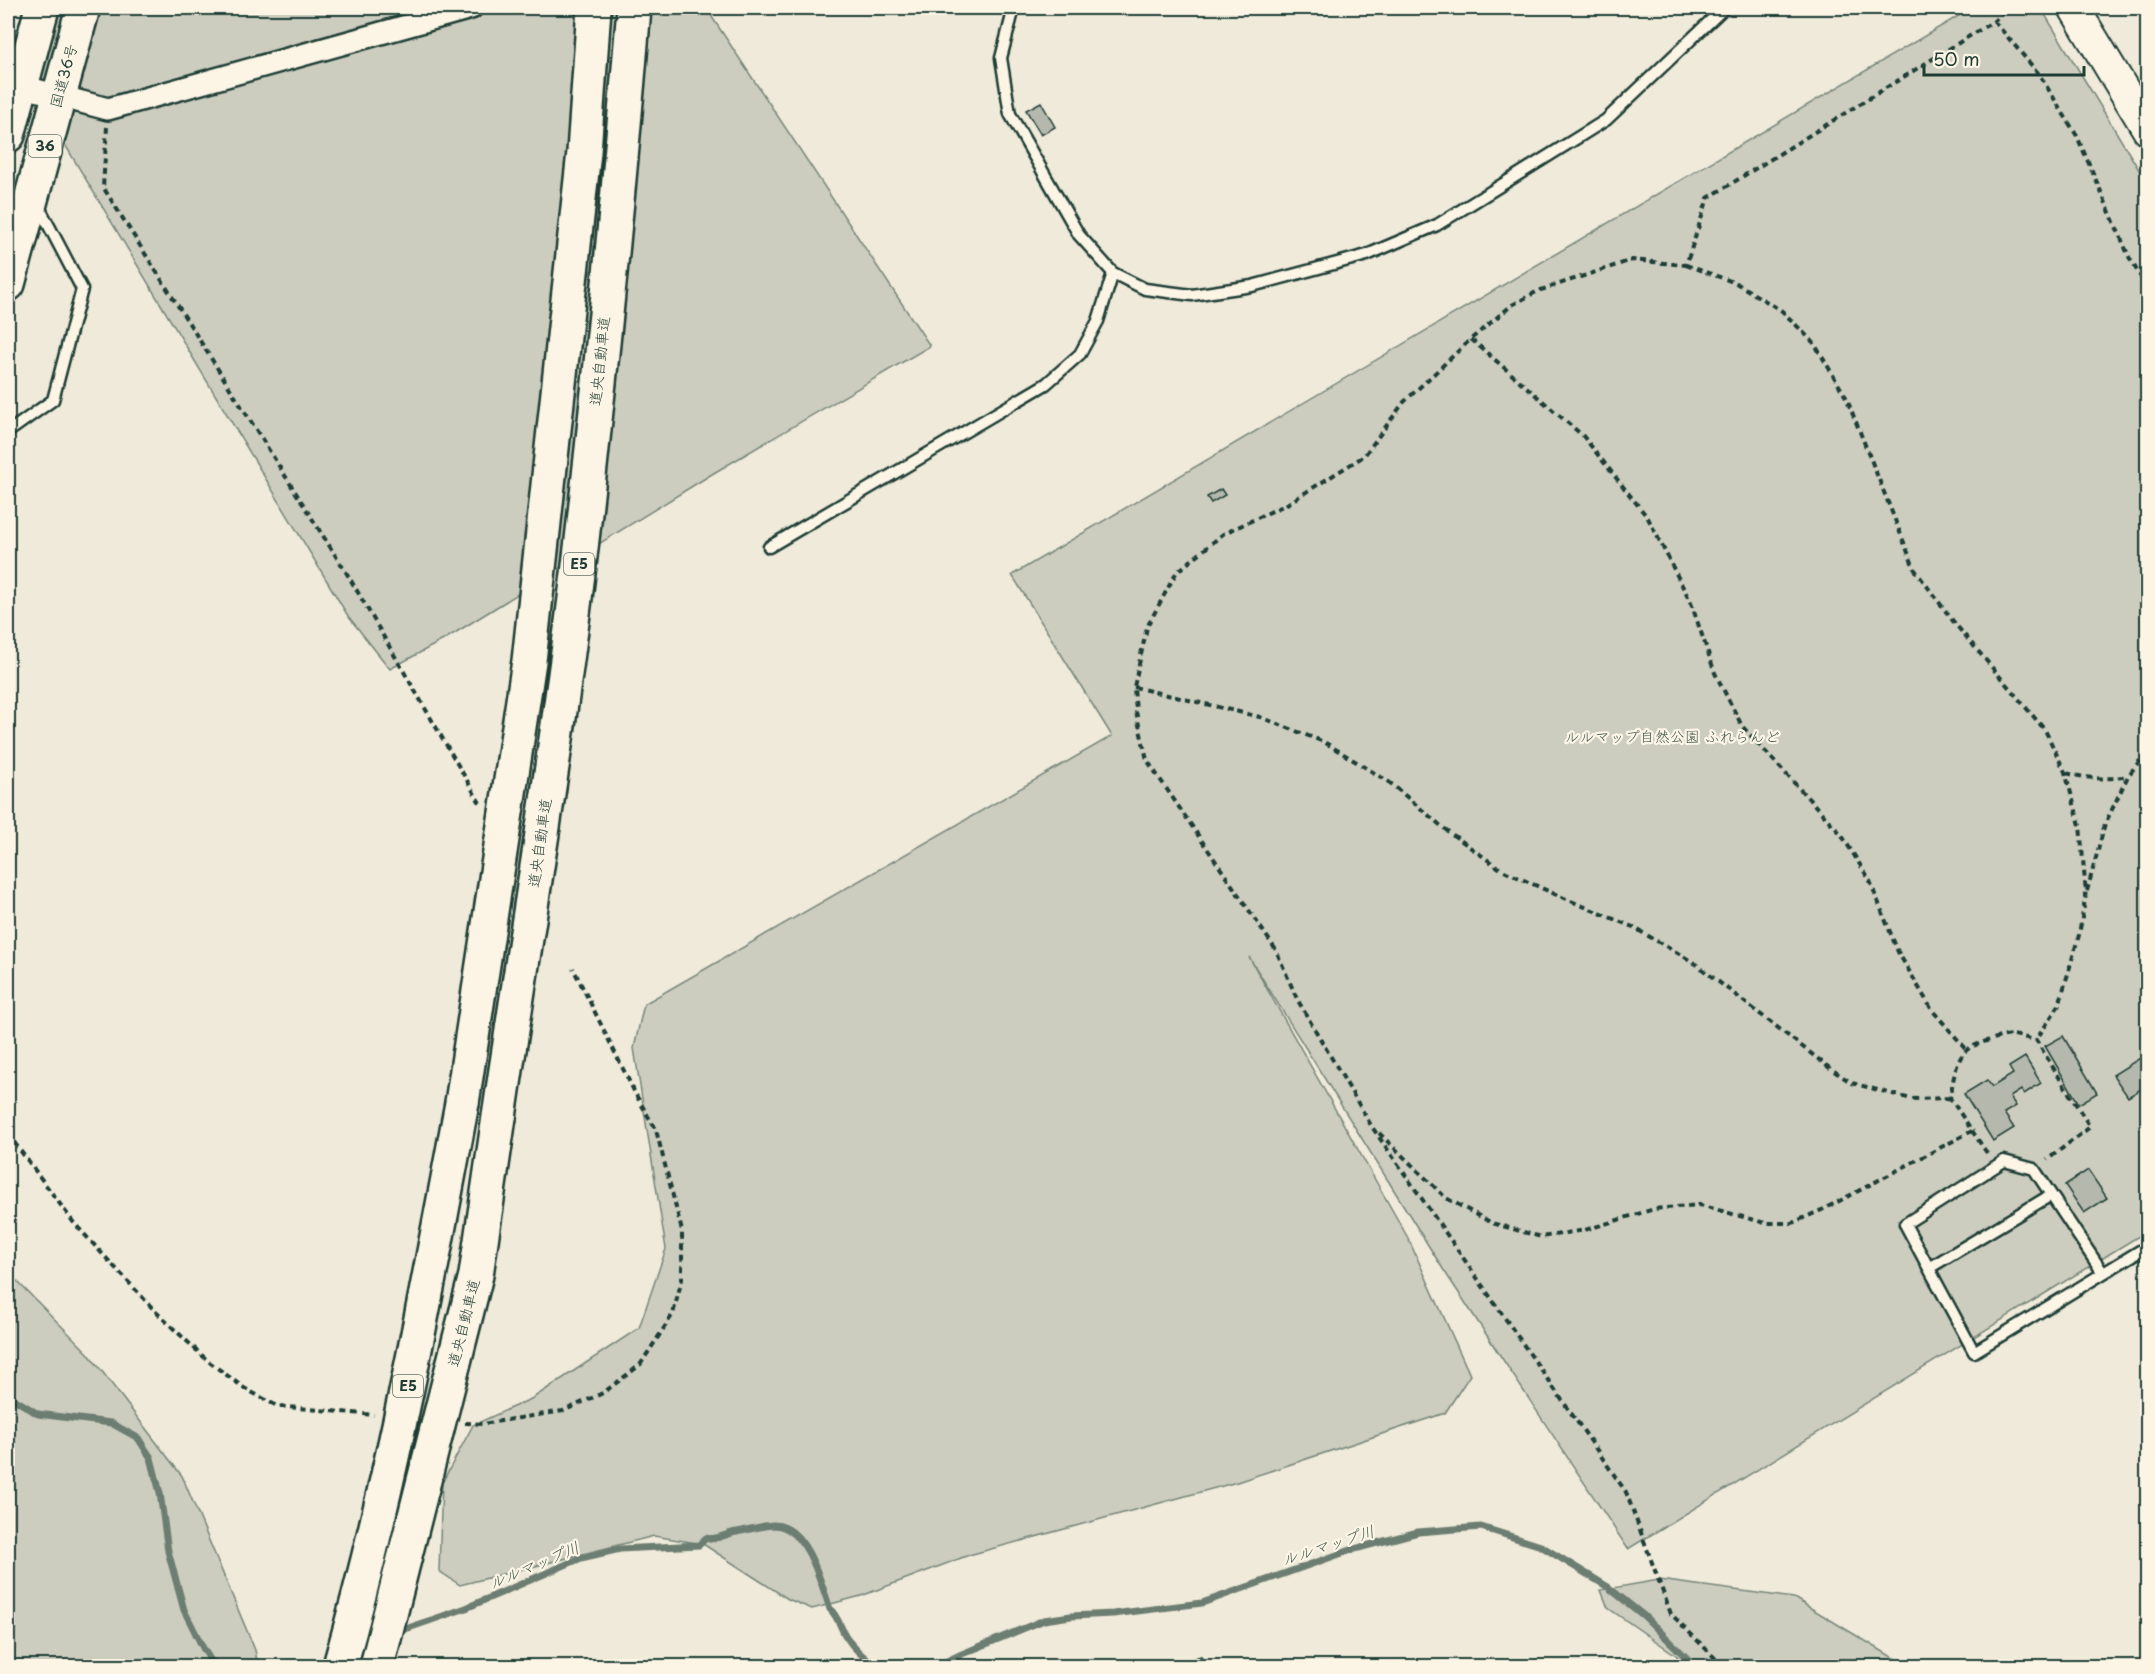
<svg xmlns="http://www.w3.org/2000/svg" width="2155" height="1674" font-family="'Playpen Sans','Klee One',sans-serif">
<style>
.green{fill:#cccdbf;stroke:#76857a;stroke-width:1.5}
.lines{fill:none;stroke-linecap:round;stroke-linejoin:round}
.stream{stroke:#6c7d71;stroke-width:7}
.building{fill:#b5b9ad;stroke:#1f3d34;stroke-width:1.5}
.lane-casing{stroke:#1f3d34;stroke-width:15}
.street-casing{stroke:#1f3d34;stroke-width:26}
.secondary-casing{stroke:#1f3d34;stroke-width:34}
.highway-casing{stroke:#1f3d34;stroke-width:38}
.path{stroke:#1f3d34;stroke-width:4;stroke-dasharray:6 4.5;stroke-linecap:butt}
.lane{stroke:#fcf5e5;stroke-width:10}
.street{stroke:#fcf5e5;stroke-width:21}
.secondary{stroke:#fcf5e5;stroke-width:30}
.highway{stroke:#fcf5e5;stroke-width:33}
.highway-bridge-casing{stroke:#1f3d34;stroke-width:38;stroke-linecap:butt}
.highway-bridge{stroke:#fcf5e5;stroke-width:33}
.labels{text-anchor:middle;stroke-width:4.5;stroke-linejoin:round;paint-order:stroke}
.shield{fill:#fcf5e5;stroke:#617469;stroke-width:1.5}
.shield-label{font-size:14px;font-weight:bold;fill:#1f3d34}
.street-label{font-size:15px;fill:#1f3d34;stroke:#fcf5e5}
.park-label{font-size:15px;fill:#425a50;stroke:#fcf5e5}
.water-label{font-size:16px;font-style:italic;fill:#455d53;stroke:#fcf5e5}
</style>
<rect width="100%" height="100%" fill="#efeada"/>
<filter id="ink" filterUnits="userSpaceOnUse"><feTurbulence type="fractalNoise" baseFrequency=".0167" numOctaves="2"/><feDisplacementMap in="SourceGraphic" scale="12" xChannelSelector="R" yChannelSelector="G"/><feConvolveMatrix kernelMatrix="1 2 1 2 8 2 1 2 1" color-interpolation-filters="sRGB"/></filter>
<g filter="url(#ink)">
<path class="green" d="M35 8H706L930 346 712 474 445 639 390 669 348 616 19 68Z
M1972 8H2041L2147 183V1231L1628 1549 1443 1269 1249 957 1408 1238 1470 1375 1445 1413 1237 1482 969 1555 861 1596 812 1609 788 1599 703 1544 654 1536 460 1585 439 1571 442 1483 473 1425 533 1398 639 1328 666 1249 634 1048 644 1004 1112 736 1012 575Z
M8 1272 88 1353 182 1476 255 1650 258 1666H8Z
M1659 1580 1794 1598 1907 1666H1685L1676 1655 1608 1608 1601 1590Z"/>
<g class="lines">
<path class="stream" d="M8 1388 14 1399 38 1414 111 1423 138 1438 151 1458 160 1493 168 1551 184 1610 203 1648 211 1661 220 1666
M397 1632 466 1608 581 1558 620 1549 699 1545 706 1538C716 1541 727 1533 737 1532 749 1530 763 1525 774 1525 807 1526 821 1583 830 1609 838 1617 840 1626 845 1635 853 1648 864 1658 876 1666
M311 1666 331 1659
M937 1666 962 1654 1044 1620 1071 1616 1113 1614 1202 1603 1351 1550 1418 1532 1481 1527 1541 1546 1608 1587 1644 1616 1695 1666"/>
</g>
<path class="building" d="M1041 102 1055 127 1041 135 1026 110Z
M1221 489 1225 495 1211 503 1207 497Z
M2063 1036 2097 1093 2079 1104 2045 1046Z
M2148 1053V1085L2128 1097 2113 1075Z
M2025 1057 2041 1083 2024 1094 2021 1090 2010 1097 2016 1106 2004 1113 2014 1128 1993 1141 1964 1094 1987 1080 1992 1087 2013 1074 2009 1067Z
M2088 1170 2107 1198 2084 1213 2065 1185Z
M1201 1656 1204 1666H1184L1183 1662Z"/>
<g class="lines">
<g class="lane-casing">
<path id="lane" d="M1014 8 1001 58 1010 114 1079 235 1113 273 1145 289 1192 295 1252 286 1367 255 1437 225 1606 120 1724 8
M8 432 53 400 82 289 38 205
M769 547 1046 384 1080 354 1098 321 1113 273
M1929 1268 2051 1195
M2103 1273 2034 1169 2004 1161 1905 1224 1974 1352 2148 1246"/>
</g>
<g class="street-casing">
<path id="street" d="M21 86 108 109 471 8"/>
</g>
<g class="secondary-casing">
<path id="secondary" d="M2074 8 2148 130"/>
</g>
<g class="highway-casing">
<path id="highway" d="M8 135 42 8
M8 284 83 8
M462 1103 529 661 584 152 594 8
M499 1117C528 919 562 721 584 522 603 351 620 179 634 8"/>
</g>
<path class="path" d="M1994 21 2039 74 2077 136 2130 259 2148 289
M107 127 103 187 349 577 480 803
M2142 155 2148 164
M1686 265 1736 283 1782 311 1814 343 1846 397 1915 570 1956 625 2045 730 2065 772 2080 825 2086 894 2079 935 2059 1005 2036 1040
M1471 339 1583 436 1648 518 1691 603 1715 673 1742 726 1841 834 1870 881 1898 952 1932 1010 1967 1050
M1134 687 1260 717 1324 742 1389 782 1446 830 1502 870 1559 896 1633 927 1693 962 1831 1069 1852 1083 1911 1099 1950 1098
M2066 773C2088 779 2105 780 2128 776
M2087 891 2105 824 2128 776 2148 750
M1379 1133 1446 1198 1492 1223 1541 1237 1585 1230 1654 1209 1700 1205 1765 1223H1792L1824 1209 1972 1131
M8 1134 74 1223 156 1312 208 1361 244 1388 277 1406 374 1415
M1987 1153 1950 1098C1953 1083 1955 1059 1968 1049 1975 1044 2003 1035 2013 1035 2020 1036 2029 1039 2036 1040L2090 1127 2047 1160
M465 1423 482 1424 563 1411 603 1393 640 1365 673 1314 682 1279V1231L656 1130 636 1095 573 968
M1723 1666 1671 1614 1626 1492 1372 1127 1297 999 1276 950 1147 760 1136 712 1134 687 1147 627 1176 573 1223 534 1287 504 1364 456 1404 402 1471 339 1512 305 1538 291 1632 260 1686 265 1708 198 1994 21 2006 8"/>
<use href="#lane" class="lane"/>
<use href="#street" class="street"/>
<use href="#secondary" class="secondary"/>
<use href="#highway" class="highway"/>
<g class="highway-bridge-casing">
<path id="highway-bridge" d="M340 1666C392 1481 427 1292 462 1103
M377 1666 476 1275 499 1117"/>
</g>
<use href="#highway-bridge" class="highway-bridge"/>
</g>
</g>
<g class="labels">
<g class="shield">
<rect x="28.5" y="135" width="33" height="22" rx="4.5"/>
<rect x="564" y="553" width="30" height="22" rx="4.5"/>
<rect x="393" y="1375" width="30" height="22" rx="4.5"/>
</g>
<g class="shield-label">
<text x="45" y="151">36</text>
<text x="579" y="569">E5</text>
<text x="408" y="1391">E5</text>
</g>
<g class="street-label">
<text transform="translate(64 76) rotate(-75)" y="5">国道36号</text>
<text transform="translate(600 361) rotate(-84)" y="5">道央自動車道</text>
<text transform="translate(540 843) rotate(-82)" y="5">道央自動車道</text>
<text transform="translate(464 1323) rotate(-76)" y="5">道央自動車道</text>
</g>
<g class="park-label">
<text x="1672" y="742">ルルマップ自然公園 ふれらんど</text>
</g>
<g class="water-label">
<text transform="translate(1328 1545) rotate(-18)" y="6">ルルマップ川</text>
<text transform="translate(534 1565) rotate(-23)" y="6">ルルマップ川</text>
</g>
</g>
<rect width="2155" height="1674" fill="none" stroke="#fcf5e5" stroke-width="30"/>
<rect x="15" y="15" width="2125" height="1644" fill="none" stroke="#1f3d34" stroke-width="2" filter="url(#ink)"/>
<path d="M1924 66v9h160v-9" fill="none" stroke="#1f3d34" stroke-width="3"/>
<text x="1933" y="66" font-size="18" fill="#1f3d34" stroke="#fcf5e5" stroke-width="4.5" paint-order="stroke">50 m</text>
</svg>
